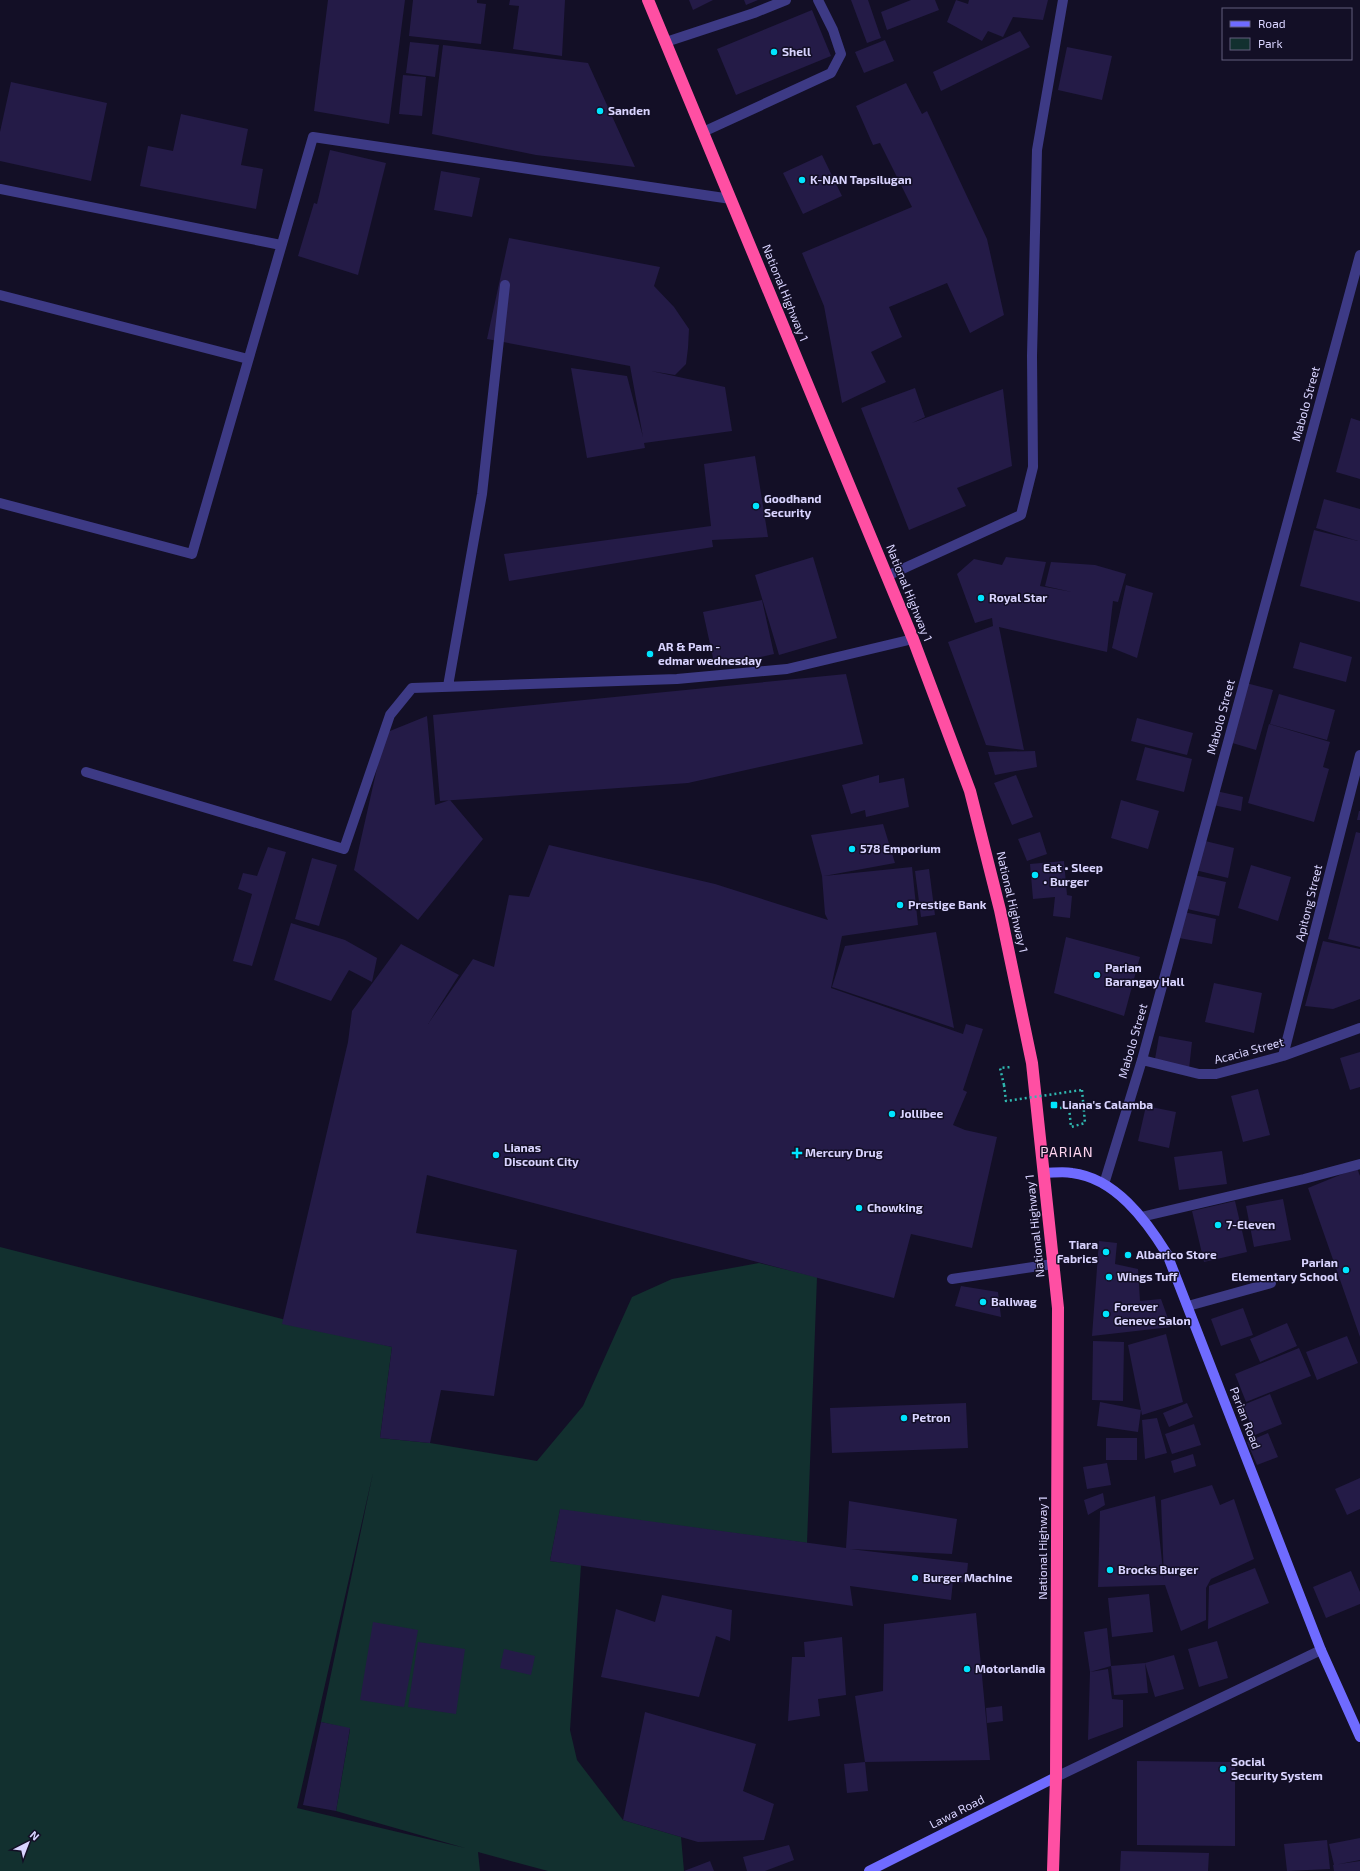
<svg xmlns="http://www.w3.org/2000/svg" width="1360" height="1871" font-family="'Exo 2',sans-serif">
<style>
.green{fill:#12302f;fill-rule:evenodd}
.building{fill:#241b47}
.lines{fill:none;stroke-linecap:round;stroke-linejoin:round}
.path{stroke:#2fb8b0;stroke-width:2.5;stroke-dasharray:2 3;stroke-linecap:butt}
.lane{stroke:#3d3a85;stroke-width:10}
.street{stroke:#3d3a85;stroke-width:10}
.secondary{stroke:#6f6bff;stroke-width:10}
.highway{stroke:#ff4fa3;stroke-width:12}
.path-bridge{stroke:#2fb8b0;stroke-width:2.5;stroke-dasharray:2 3;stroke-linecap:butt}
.poi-dot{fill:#00e5ff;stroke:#130f26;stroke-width:1.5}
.labels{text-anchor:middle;stroke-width:3;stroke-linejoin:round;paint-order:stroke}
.poi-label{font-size:12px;font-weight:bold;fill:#d9d4ff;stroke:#130f26;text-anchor:start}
.street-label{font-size:12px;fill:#d9d4ff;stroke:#130f26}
.quarter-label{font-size:14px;letter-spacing:1px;fill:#ffd6f0;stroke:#130f26}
</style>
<rect width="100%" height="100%" fill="#130f26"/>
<path class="green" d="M0 1247 392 1347 380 1438 430 1443 537 1461 583 1406 632 1297 672 1279 759 1263 817 1277 807 1543 560 1510 550 1561 581 1565 570 1730 577 1760 623 1820 681 1837 684 1871H548L478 1852 480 1871H0ZM373 1473 321 1722 350 1729 336 1811 465 1848 297 1808Z"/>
<path class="building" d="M328 0H405L389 124 314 111Z
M413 0H477V3L486 4 481 44 409 36Z
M510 0H565L562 56 513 49 519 6 509 5Z
M689 0H713L693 10Z
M744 0H758L746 5Z
M851 0H868L881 38 867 43Z
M911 0H935L939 10 887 30 881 12Z
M956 0 968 4 969 0H1048L1043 20 1013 17 1003 37 988 31 982 41 947 22Z
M812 10 831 56 736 95 717 49Z
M1020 31 1030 47 941 91 933 72Z
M885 40 894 61 864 73 855 52Z
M410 42 439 45 435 77 406 73Z
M443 45 588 63 635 167 536 155 432 134Z
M1067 47 1112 56 1102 100 1058 90Z
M403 75 426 77 422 116 399 114Z
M11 82 107 103 91 181 0 161V132Z
M906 83 922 114 927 111 987 239 1004 315 970 333 947 283 889 307 902 337 871 352 886 382 842 403 824 306 802 253 912 207 880 143 873 145 856 106Z
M181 114 248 129 241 165 263 169 256 209 140 186 148 146 173 151Z
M330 150 386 163 358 275 298 256 314 203 317 204Z
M822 155 842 196 803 214 783 173Z
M441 171 480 178 472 217 434 210Z
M509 238 660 267 654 286 674 307 689 329 688 348 686 364 675 375 651 371 725 387 732 431 644 443 645 448 587 458 571 368 627 376 643 437 630 366 487 339Z
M915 388 925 417 912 423 1003 389 1012 466 957 488 966 506 909 530 861 408Z
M1351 418 1360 421V479L1336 472Z
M755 456 768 537 712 540 713 547 509 581 504 554 711 526 704 464Z
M1324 499 1360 509V602L1300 586 1314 530 1358 541 1316 528Z
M813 557 837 638 779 655 755 575Z
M1006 557 1046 562 1040 586 1072 592 1045 586 1051 562 1095 565 1126 574 1118 602 1113 601 1107 652 999 627 1024 750 986 745 948 642 993 626 992 618 975 623 957 574 974 559 1002 565Z
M1126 585 1153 593 1137 658 1112 648Z
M762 600 774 654 715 667 703 612Z
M1300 642 1352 657 1346 682 1293 668Z
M846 674 863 744 688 783 440 801 433 715Z
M1246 683 1273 690 1256 750 1229 742Z
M1279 694 1335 710 1327 740 1270 724Z
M427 716 435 805 450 800 483 839 418 920 354 870 385 733Z
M1137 718 1193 733 1187 755 1131 741Z
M1269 724 1330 742 1323 767 1329 769 1314 822 1248 803Z
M1145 747 1192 759 1184 792 1136 780Z
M1035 751 1037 767 995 775 988 752Z
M879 775V783L904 778 909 807 866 817 865 810 851 814 842 785Z
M1016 775 1033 817 1012 825 994 783Z
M1216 791 1243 797 1241 811 1213 805Z
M1121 800 1159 811 1148 849 1111 838Z
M1359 811H1360V820H1357Z
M883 824 895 863 824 876 912 867 918 925 842 936 831 988 963 1034 966 1024 983 1029 963 1090 967 1092 953 1125 965 1130 997 1137 972 1248 911 1234 894 1298 427 1175 416 1233 517 1250 494 1396 441 1390 430 1443 380 1438 392 1347 282 1324 348 1042 352 1011 401 944 459 975 428 1024 473 959 494 967 509 895 529 897 549 845 715 884 828 920 825 914 822 876 811 835Z
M1040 832 1047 854 1027 861 1018 839Z
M1356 832 1360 833V947L1328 939Z
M1201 840 1234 848 1228 878 1195 870Z
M268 847 286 852 252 966 233 961 252 894 238 889 243 873 257 876Z
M312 858 337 865 319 926 295 919Z
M1064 861 1067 895 1072 896 1070 918 1053 916 1055 897 1033 899 1030 864Z
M1251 865 1291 877 1278 921 1238 908Z
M929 869 935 915 921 917 915 871Z
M1194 875 1226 882 1219 916 1187 909Z
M1184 912 1216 919 1212 944 1179 938Z
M291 923 345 940 377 958 372 982 349 970 331 1001 274 980Z
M936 932 954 1028 832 987 845 946Z
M1066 937 1140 957 1124 1016 1054 993Z
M1323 941 1360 949V999L1333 1009 1305 1006Z
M1214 983 1262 993 1254 1033 1205 1022Z
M1159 1036 1192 1042 1189 1069 1155 1059Z
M1360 1052V1087L1350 1090 1340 1058Z
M1258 1089 1270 1135 1243 1142 1231 1096Z
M1146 1106 1176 1112 1169 1148 1138 1141Z
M1222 1151 1227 1184 1179 1190 1174 1157Z
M1357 1168 1360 1176V1337L1308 1188Z
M1283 1199 1291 1240 1254 1247 1246 1206Z
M1235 1201 1247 1252 1204 1262 1192 1211Z
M1099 1241 1117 1243 1115 1264 1138 1269 1140 1301 1161 1299 1171 1327 1092 1336Z
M961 1286 998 1292 1001 1317 955 1306Z
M1243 1308 1253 1335 1221 1346 1211 1319Z
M1287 1323 1297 1346 1260 1362 1250 1339Z
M1166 1334 1183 1402 1142 1415 1141 1410 1138 1432 1097 1426 1100 1402 1141 1410 1128 1345Z
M1347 1336 1358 1363 1317 1380 1306 1352Z
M1093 1341 1124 1342 1123 1401 1092 1400Z
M1299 1348 1311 1376 1246 1402 1235 1374Z
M1270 1394 1282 1424 1255 1435 1243 1405Z
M966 1403 968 1448 832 1453 830 1408Z
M1187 1403 1193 1417 1169 1427 1163 1413Z
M1157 1418 1167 1453 1145 1459 1142 1420Z
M1194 1424 1201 1445 1172 1454 1165 1434Z
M1268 1433 1278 1457 1257 1465 1247 1442Z
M1106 1438H1137V1460H1106Z
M1193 1454 1196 1466 1174 1473 1171 1461Z
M1107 1463 1111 1485 1087 1489 1083 1467Z
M1360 1478V1509L1347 1515 1335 1489Z
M1212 1485 1220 1505 1234 1499 1254 1559 1211 1579 1206 1588V1620L1181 1631 1165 1585 1098 1587 1100 1511 1155 1496 1164 1580 1161 1500Z
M1103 1493 1105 1505 1088 1515 1084 1500Z
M849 1501 957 1519 952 1554 850 1549 968 1563 966 1583 953 1581 951 1600 850 1586 853 1606 550 1561 560 1509 846 1548Z
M1255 1568 1269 1603 1208 1629 1209 1586Z
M1351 1571 1360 1592V1604L1326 1618 1313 1587Z
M1149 1594 1153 1632 1112 1637 1108 1598Z
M662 1595 732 1610 730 1641 716 1636 699 1697 601 1677 616 1609 655 1622Z
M976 1613 990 1760 865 1762 855 1696 883 1691 884 1624Z
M373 1622 418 1630 404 1707 360 1700Z
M1107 1628 1111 1666 1090 1672 1108 1669 1112 1699 1123 1700V1727L1088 1740 1090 1672 1084 1632Z
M842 1637 846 1695 818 1699 820 1716 788 1721 792 1657H805L804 1642Z
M1217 1641 1228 1678 1199 1687 1188 1649Z
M418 1642 465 1649 456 1714 408 1707Z
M504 1649 535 1656 531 1675 500 1668Z
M1174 1655 1184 1689 1155 1697 1145 1663Z
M1145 1663 1148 1693 1114 1695 1111 1666Z
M1002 1706 1003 1721 987 1723 986 1708Z
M645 1712 756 1744 743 1791 774 1804 764 1840 698 1842 623 1820Z
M321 1722 350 1728 336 1811 303 1805Z
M1137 1761 1235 1762V1846L1137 1845Z
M865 1762 868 1791 847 1793 844 1764Z
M1360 1838V1860L1334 1865 1329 1844Z
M1327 1840 1330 1869 1287 1871 1284 1844Z
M789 1845 794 1860 765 1871H747L743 1857Z
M1121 1851 1209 1853 1208 1871H1120Z
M710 1861 714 1871H684Z
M1360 1861V1871H1334L1333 1865Z"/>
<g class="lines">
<path class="path" d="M1004 1085 1000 1068 1011 1067
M1060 1108 1069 1107 1071 1127 1085 1123 1082 1090"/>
<path class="lane" d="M666 42 754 13 786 0
M703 132 831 73 841 54 833 30 818 0
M448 686 482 494 505 285
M86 772 344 849 390 715 412 688 677 679 787 669 913 639
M1141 1217 1304 1179 1360 1164
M952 1279 1053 1264
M1188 1306 1271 1283
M1056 1777 1321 1650"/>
<path class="street" d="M0 189 281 245
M0 295 248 359
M0 503 192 554 313 137 731 199
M887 576 1021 515 1033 467 1032 356 1037 150 1063 0
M1283 1056 1360 755
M1142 1060 1199 1074H1216L1283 1056 1360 1028
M1104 1184 1142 1060 1360 255"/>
<path class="secondary" d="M1044 1173C1053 1173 1063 1171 1072 1173 1115 1178 1146 1220 1167 1254L1321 1650 1360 1737
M869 1871 1056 1777"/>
<path class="highway" d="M648 0 913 639 970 791 1000 910 1032 1063 1058 1308 1056 1777 1053 1871"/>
<path class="path-bridge" d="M1004 1085 1006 1101 1082 1090"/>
</g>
<g class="poi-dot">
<circle cx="774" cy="52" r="4"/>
<circle cx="600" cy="111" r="4"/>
<circle cx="802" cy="180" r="4"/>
<circle cx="756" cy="506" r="4"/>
<circle cx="981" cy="598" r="4"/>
<circle cx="650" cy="654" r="4"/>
<circle cx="852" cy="849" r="4"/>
<circle cx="1035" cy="875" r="4"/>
<circle cx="900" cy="905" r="4"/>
<circle cx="1097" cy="975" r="4"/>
<rect x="1050" y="1101" width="8" height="8" rx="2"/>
<circle cx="892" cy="1114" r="4"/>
<path d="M795 1147h4v4h4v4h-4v4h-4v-4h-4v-4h4z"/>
<circle cx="496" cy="1155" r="4"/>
<circle cx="859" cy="1208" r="4"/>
<circle cx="1218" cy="1225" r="4"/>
<circle cx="1106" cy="1252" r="4"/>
<circle cx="1128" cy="1255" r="4"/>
<circle cx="1346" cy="1270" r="4"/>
<circle cx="1109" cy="1277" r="4"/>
<circle cx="983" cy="1302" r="4"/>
<circle cx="1106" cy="1314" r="4"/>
<circle cx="904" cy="1418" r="4"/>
<circle cx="1110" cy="1570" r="4"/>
<circle cx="915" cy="1578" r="4"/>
<circle cx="967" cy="1669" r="4"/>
<circle cx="1223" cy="1769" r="4"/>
</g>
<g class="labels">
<g class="poi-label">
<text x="782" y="56">Shell</text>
<text x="608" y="115">Sanden</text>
<text x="810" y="184">K-NAN Tapsilugan</text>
<text x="764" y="503">Goodhand<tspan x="764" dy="14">Security</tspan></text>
<text x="989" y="602">Royal Star</text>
<text x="658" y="651">AR &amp; Pam -<tspan x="658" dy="14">edmar wednesday</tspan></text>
<text x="860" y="853">578 Emporium</text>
<text x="1043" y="872">Eat • Sleep<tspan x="1043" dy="14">• Burger</tspan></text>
<text x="908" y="909">Prestige Bank</text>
<text x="1105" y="972">Parian<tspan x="1105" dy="14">Barangay Hall</tspan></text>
<text x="1062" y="1109">Liana's Calamba</text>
<text x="900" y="1118">Jollibee</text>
<text x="504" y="1152">Lianas<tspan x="504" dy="14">Discount City</tspan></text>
<text x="805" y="1157">Mercury Drug</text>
<text x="867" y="1212">Chowking</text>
<text x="1226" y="1229">7-Eleven</text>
<text x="1098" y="1249" text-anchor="end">Tiara<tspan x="1098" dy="14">Fabrics</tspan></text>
<text x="1136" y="1259">Albarico Store</text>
<text x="1338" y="1267" text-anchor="end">Parian<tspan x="1338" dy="14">Elementary School</tspan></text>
<text x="1117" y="1281">Wings Tuff</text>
<text x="991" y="1306">Baliwag</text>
<text x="1114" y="1311">Forever<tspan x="1114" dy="14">Geneve Salon</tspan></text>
<text x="912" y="1422">Petron</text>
<text x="1118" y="1574">Brocks Burger</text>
<text x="923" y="1582">Burger Machine</text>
<text x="975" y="1673">Motorlandia</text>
<text x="1231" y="1766">Social<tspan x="1231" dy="14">Security System</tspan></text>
</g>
<g class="street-label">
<text transform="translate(785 293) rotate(68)" y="4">National Highway 1</text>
<text transform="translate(1306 404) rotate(-75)" y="4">Mabolo Street</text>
<text transform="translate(909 593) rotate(68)" y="4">National Highway 1</text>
<text transform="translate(1221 717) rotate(-75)" y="4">Mabolo Street</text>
<text transform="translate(1012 902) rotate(77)" y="4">National Highway 1</text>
<text transform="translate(1309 903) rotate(-76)" y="4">Apitong Street</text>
<text transform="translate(1133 1041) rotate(-74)" y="4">Mabolo Street</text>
<text transform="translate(1249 1051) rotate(-15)" y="4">Acacia Street</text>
<text transform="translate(1035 1226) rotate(-96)" y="4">National Highway 1</text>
<text transform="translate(1245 1418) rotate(69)" y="4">Parian Road</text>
<text transform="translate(1043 1548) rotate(-90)" y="4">National Highway 1</text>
<text transform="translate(957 1812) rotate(-27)" y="4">Lawa Road</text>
</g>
<g class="quarter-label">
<text x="1067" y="1157">PARIAN</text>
</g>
</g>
<rect x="1222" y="8" width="130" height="52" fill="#130f26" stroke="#625e7d"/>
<rect x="1230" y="21" width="20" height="6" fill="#6f6bff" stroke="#625e7d"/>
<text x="1258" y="28" font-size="12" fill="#d9d4ff">Road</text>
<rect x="1230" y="38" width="20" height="12" fill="#12302f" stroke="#625e7d"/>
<text x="1258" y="48" font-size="12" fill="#d9d4ff">Park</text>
<g transform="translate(28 1843) rotate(42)" stroke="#130f26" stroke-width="3" paint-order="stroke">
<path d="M0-3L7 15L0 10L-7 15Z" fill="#d9d4ff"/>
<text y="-6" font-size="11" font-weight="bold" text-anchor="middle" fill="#d9d4ff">N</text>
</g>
</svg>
